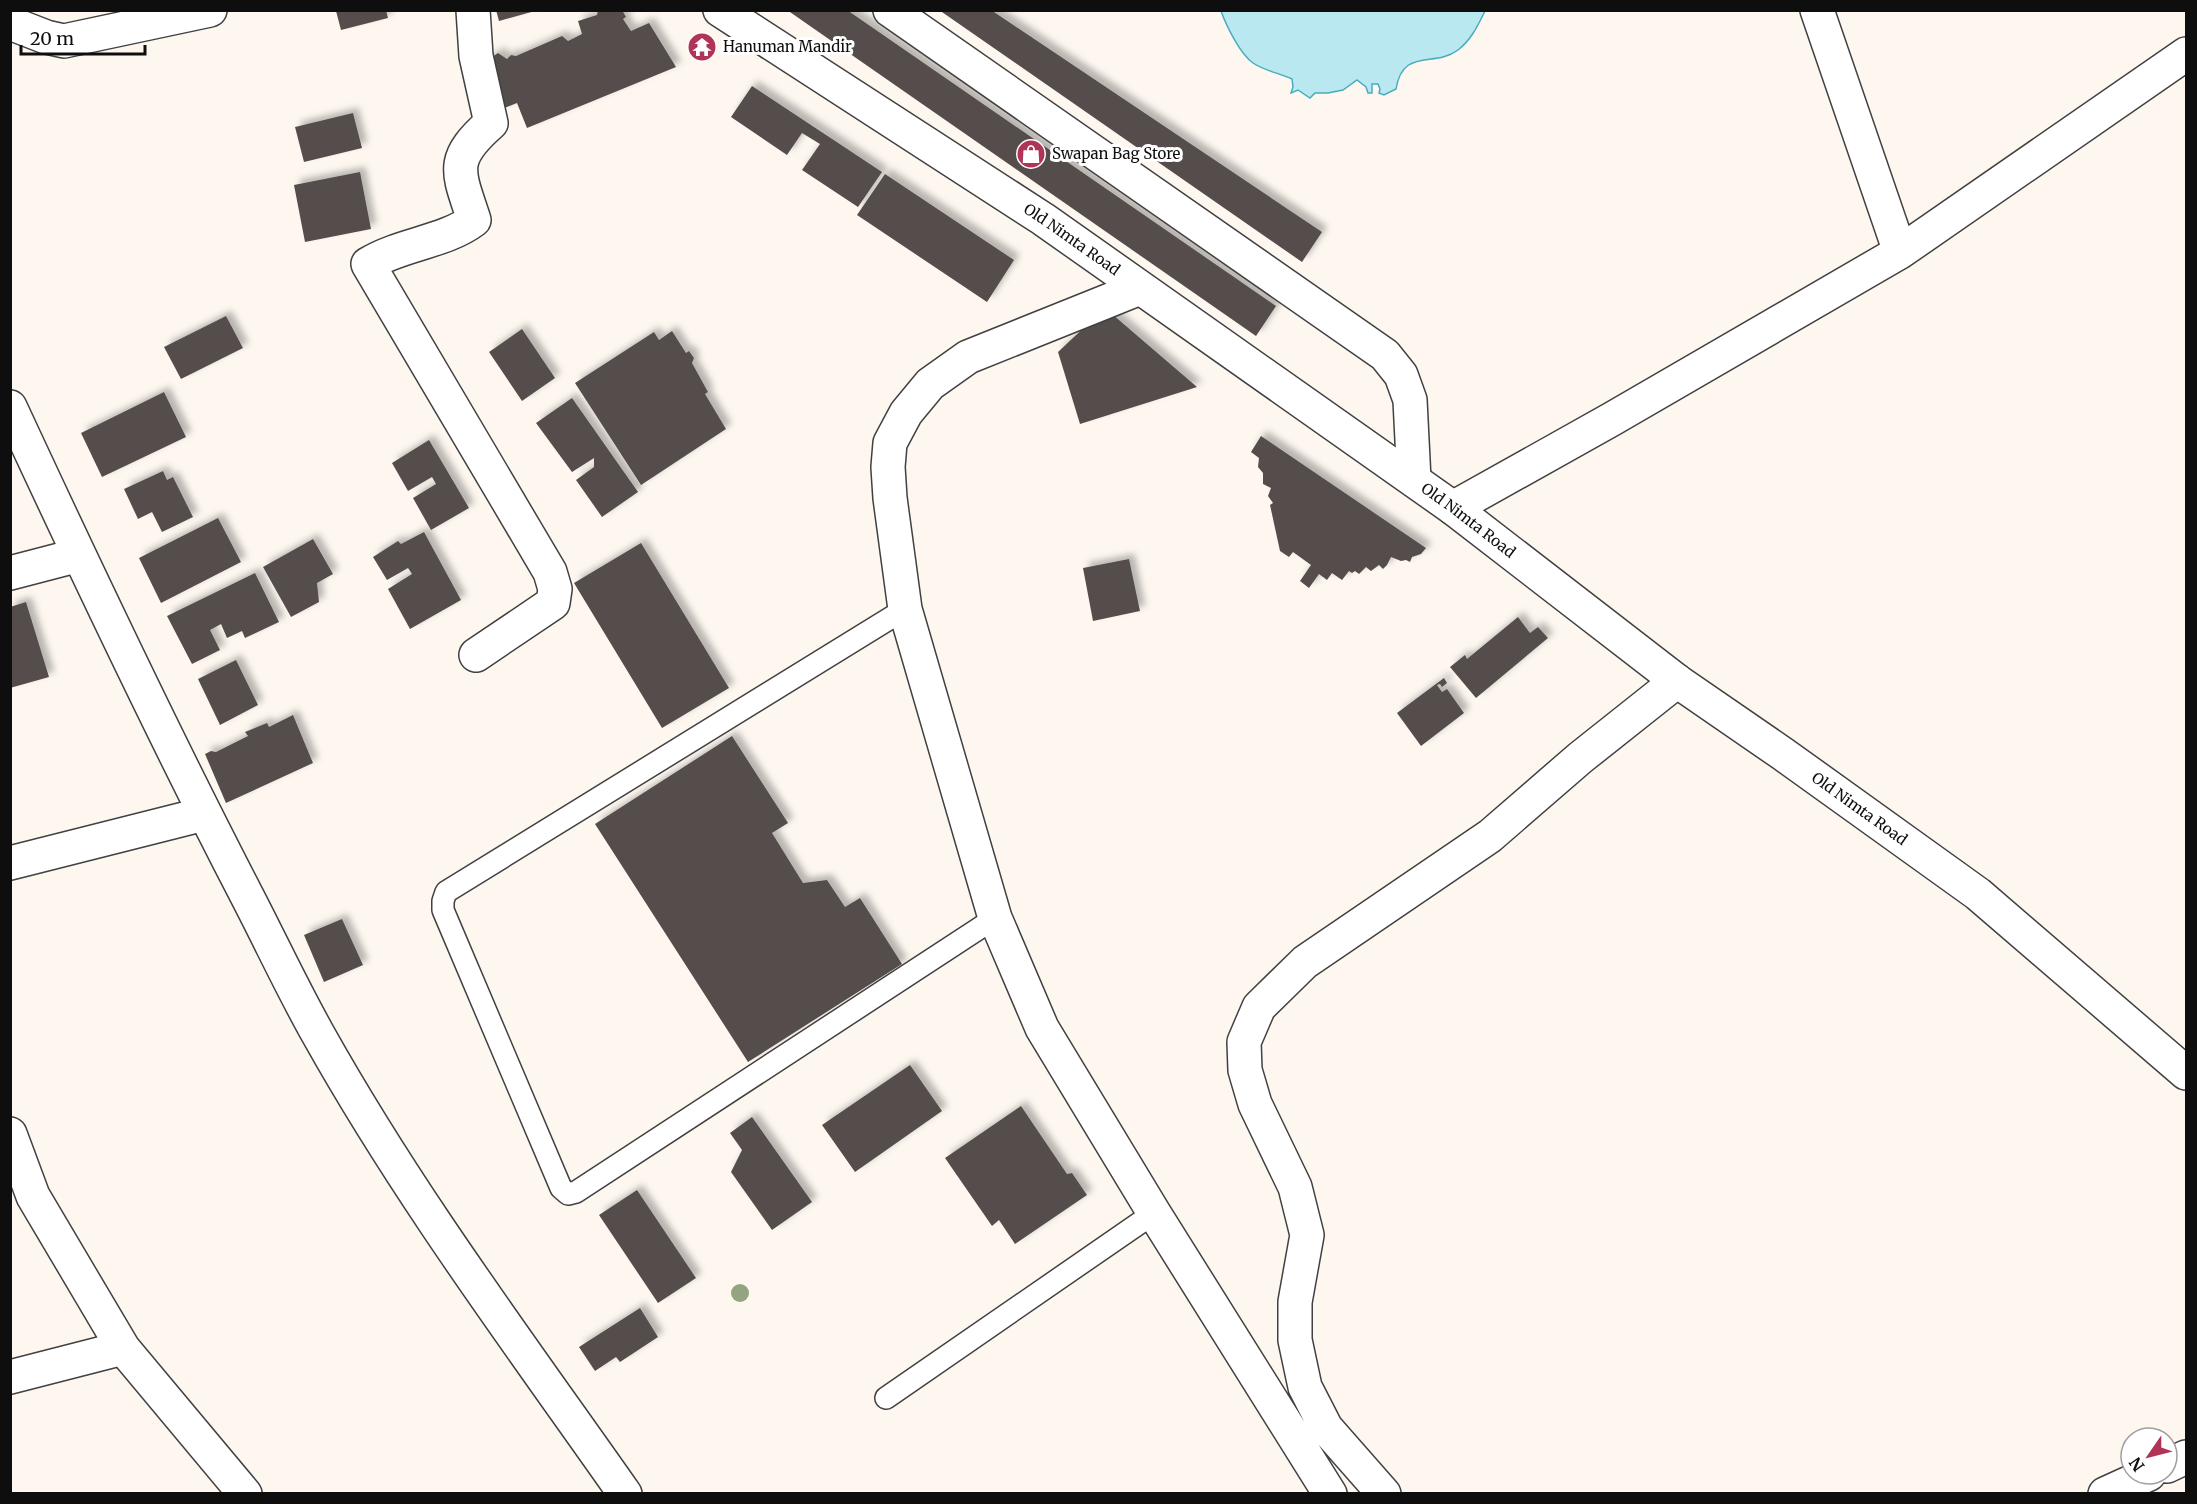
<svg xmlns="http://www.w3.org/2000/svg" width="2197" height="1504" font-family="Merriweather,serif">
<style>
.water{fill:#b9e8f0;stroke:#48acbf;stroke-width:1.5}
.building{fill:#554d4b;filter:url(#shadow)}
.lines{fill:none;stroke-linecap:round;stroke-linejoin:round}
.service-casing{stroke:#414141;stroke-width:24}
.minor-casing{stroke:#414141;stroke-width:36}
.tertiary-casing{stroke:#414141;stroke-width:36}
.service{stroke:#fff;stroke-width:21}
.minor{stroke:#fff;stroke-width:33}
.tertiary{stroke:#fff;stroke-width:33}
.tree{fill:#94a380}
.labels{text-anchor:middle;stroke-width:6;stroke-linejoin:round;paint-order:stroke}
.poi-label{font-size:15px;fill:#0e0e0e;stroke:#fff;text-anchor:start}
.street-label{font-size:15px;fill:#0e0e0e;stroke:#fff}
</style>
<defs>
<filter id="shadow"><feDropShadow dx="5.5" dy="-5.5" stdDeviation="3" flood-color="#0004"/></filter>
</defs>
<rect width="100%" height="100%" fill="#fdf7f0"/>
<path class="water" d="M1221 11V10L1485 11C1478 25 1472 39 1458 50 1434 68 1403 47 1396 89L1384 95 1379 93 1380 89 1378 84H1372V93H1368L1366 87 1357 80 1343 90 1328 93H1315L1310 98 1298 90 1291 93 1293 87 1292 79C1279 73 1265 71 1253 63 1240 54 1226 25 1221 11Z"/>
<path class="building" d="M386 10 388 18 341 30 336 11Z
M496 10H535V11L499 21Z
M598 10H622L626 17 623 19 631 31 649 23 676 67 527 128 517 103 502 109 485 62 498 53 507 59 511 55 516 56 562 36 568 41 582 34 578 21 597 15Z
M787 10H847L1276 306 1256 336Z
M939 10H991L1322 232 1302 262Z
M752 86 882 172 858 207 802 170 820 144 802 133 787 155 731 117Z
M353 113 362 148 304 162 295 127Z
M360 172 371 229 305 242 294 185Z
M885 174 1014 260 987 302 857 215Z
M1105 308 1197 387 1080 424 1058 352Z
M226 316 243 348 181 379 164 347Z
M522 329 555 378 522 401 489 352Z
M672 331 686 353 689 351 694 358 692 363 708 392 705 394 726 429 641 485 575 383 654 332 659 340Z
M164 392 186 437 102 477 81 433Z
M572 398 638 492 602 517 576 480 594 467V458L572 472 536 423Z
M1261 436 1426 548 1421 554 1412 557 1410 562 1406 560 1401 561 1391 557 1387 565 1383 569 1379 565 1371 571 1366 567 1359 574 1355 571 1352 573 1349 571 1342 580 1332 573 1327 580 1319 574 1309 588 1300 581 1311 565 1293 552 1289 557 1280 551 1270 505 1273 503 1268 496 1271 488 1263 484V473L1258 467 1259 458 1251 452Z
M429 440 469 508 431 530 413 498 436 484 432 477 408 491 392 463Z
M163 471 167 480 173 477 193 517 162 532 152 512 138 519 124 489Z
M218 518 241 562 161 603 139 558Z
M424 532 461 600 410 629 388 589 412 574 408 568 387 580 373 557 398 541 401 544Z
M313 539 333 574 317 583 319 602 291 617 263 567Z
M641 543 729 688 662 728 574 583Z
M1129 559 1140 611 1093 621 1083 568Z
M255 573 279 622 245 638 242 631 227 638 221 624 210 630 220 650 192 664 167 616Z
M26 602 49 677 10 688V607Z
M1518 617 1530 633 1538 627 1548 638 1476 698 1450 667 1465 655 1467 659Z
M236 660 258 705 220 725 198 679Z
M1444 678 1447 683 1442 687 1440 684 1437 685 1442 692 1447 689 1464 713 1421 746 1397 713Z
M293 715 313 763 226 803 205 754 211 751 216 752 248 736 245 732 267 723 269 727Z
M732 736 788 823 772 833 803 883 827 880 845 907 860 898 902 964 748 1062 595 824Z
M342 919 363 965 324 982 304 935Z
M910 1065 942 1111 855 1172 822 1125Z
M1021 1106 1067 1174 1072 1173 1087 1195 1015 1244 999 1220 992 1226 945 1158Z
M752 1117 812 1202 772 1230 731 1172 742 1150 730 1133Z
M637 1190 696 1278 658 1303 599 1215Z
M640 1308 658 1337 620 1362 616 1357 595 1371 579 1347Z"/>
<g class="lines">
<g class="service-casing">
<path id="service" d="M905 609 446 892 443 901V910L561 1188 568 1194 576 1192 995 918
M886 1398 1154 1213"/>
</g>
<g class="minor-casing">
<path id="minor" d="M473 10 476 56 491 123C449 160 458 171 474 220 445 242 401 244 368 264L550 572 555 589 553 603 476 655
M890 10 1385 355 1401 375 1410 400 1414 480
M1817 10 1900 252
M10 23 46 37 64 41 210 10
M1140 288 968 357 930 384 906 413 890 443 888 467 890 498 905 609 995 918 1042 1028 1154 1213 1330 1494
M10 407C86 571 163 734 246 894 270 940 292 988 318 1034 408 1195 519 1343 625 1494
M1453 508 1612 419 1900 252 2186 54
M10 573 79 555
M10 863 204 814
M10 1134 33 1196 123 1348
M10 1377 123 1348 245 1494
M2167 1466 2186 1457
M1384 1494 1326 1428 1305 1387 1295 1340V1302L1307 1235 1295 1187 1255 1104 1245 1070 1244 1042 1259 1007 1305 962 1490 836 1580 758 1677 681
M2105 1494 2149 1474"/>
</g>
<g class="tertiary-casing">
<g id="tertiary">
<path id="s1" d="M720 10 1043 219 1453 508 1677 681 1783 754 1978 894 2186 1073"/>
</g>
</g>
<use href="#service" class="service"/>
<use href="#minor" class="minor"/>
<use href="#tertiary" class="tertiary"/>
</g>
<circle class="tree" cx="740" cy="1293" r="9"/>
<defs>
<g id="temple-disc" transform="scale(1.5)"><circle r="9.5" fill="#af3457" stroke="#fff"/><path d="M0-6L5-2H3V0L6.5 2.5H4V6H1.5V3h-3V6H-4V2.5H-6.5L-3 0V-2H-5Z" fill="#fff"/></g>
<g id="shop-disc" transform="scale(1.5)"><circle r="9.5" fill="#af3457" stroke="#fff"/><path d="M-5-2.5h2.3a2.7 3.5 0 0 1 5.4 0H5L5.5 6h-11ZM-1.5-2.5h3a1.5 2.3 0 0 0-3 0Z" fill="#fff"/></g>
</defs>
<g fill-rule="evenodd">
<use href="#temple-disc" x="702" y="47"/>
<use href="#shop-disc" x="1031" y="154"/>
</g>
<g class="labels">
<g class="poi-label">
<text x="723" y="52">Hanuman Mandir</text>
<text x="1052" y="159">Swapan Bag Store</text>
</g>
<g class="street-label">
<text dy="5" stroke="none"><textPath href="#s1" startOffset="420">Old Nimta Road</textPath></text>
<text dy="5" stroke="none"><textPath href="#s1" startOffset="906">Old Nimta Road</textPath></text>
<text dy="5" stroke="none"><textPath href="#s1" startOffset="1392">Old Nimta Road</textPath></text>
</g>
</g>
<rect width="2197" height="1504" fill="none" stroke="#0e0e0e" stroke-width="24"/>
<g transform="translate(2149 1456) rotate(235)"><circle r="28" fill="#ffffff" stroke="#9f9f9f" stroke-width="1.5"/>
<path d="M0-4.5L10 22L0 15L-10 22Z" fill="#af3457"/>
<text y="-9" font-size="16" font-weight="bold" text-anchor="middle" fill="#0e0e0e">N</text>
</g>
<path d="M21 45v9h124v-9" fill="none" stroke="#0e0e0e" stroke-width="3"/>
<text x="30" y="45" font-size="18" fill="#0e0e0e" stroke="#ffffff" stroke-width="4.5" paint-order="stroke">20 m</text>
</svg>
